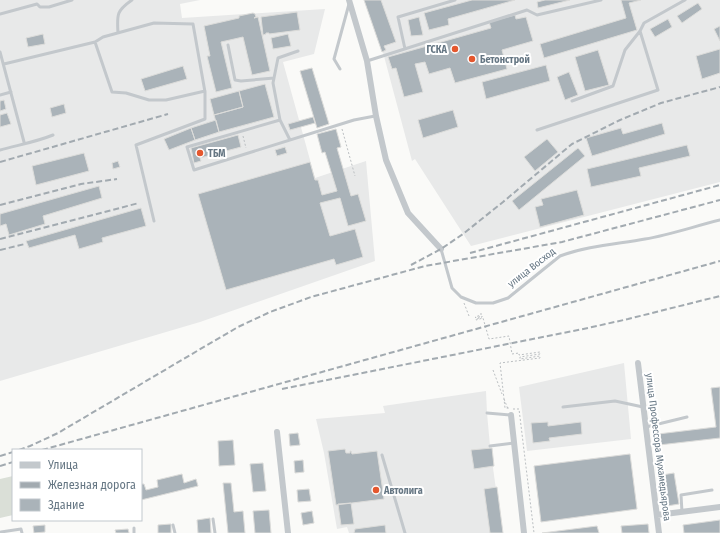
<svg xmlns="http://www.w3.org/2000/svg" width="720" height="533" font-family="'Fira Sans Condensed',sans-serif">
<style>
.built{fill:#e8e9e9}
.green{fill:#dadfd7}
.building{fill:#aab3b9;stroke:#dcdcda}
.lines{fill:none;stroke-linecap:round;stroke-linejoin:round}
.path{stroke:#bbbfc2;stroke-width:1;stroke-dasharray:2 2;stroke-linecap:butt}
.lane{stroke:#c3c8cc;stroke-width:3}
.street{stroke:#c3c8cc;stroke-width:6}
.rail{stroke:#a2aab0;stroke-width:2;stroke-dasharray:6 3;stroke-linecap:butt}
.poi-dot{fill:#e4572e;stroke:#fff;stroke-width:1.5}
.labels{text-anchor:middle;stroke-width:4;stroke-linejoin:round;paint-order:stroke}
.poi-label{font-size:10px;font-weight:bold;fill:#657683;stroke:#fff;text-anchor:start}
.street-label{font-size:10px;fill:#657683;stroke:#fff}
</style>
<rect width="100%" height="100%" fill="#fafaf8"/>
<path class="built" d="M0 0H200L180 4 182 18 325 9 314 54 283 62 315 178 366 161 375 261 200 322 0 381Z
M369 0H720V182L471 246 415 159 412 161Z
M624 363 631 439 527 451 519 387Z
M486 391 487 413 490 446 502 533H349L347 527 337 529 324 453 316 419 385 413 383 406Z"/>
<path class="green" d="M13 476V515L0 518V479Z"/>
<path class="building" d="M364 0H381L396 42 384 46 386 50 382 52Z
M472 0H515L448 19 449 25 429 30 424 13Z
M545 0H570L538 8 537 2Z
M621 0H641L629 3 637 30 544 58 540 44 626 18Z
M698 3 702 9 682 23 677 16Z
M297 12 300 30 269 34V33H266V34L263 35 261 17Z
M253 13 255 14 256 17 254 18 258 17 270 71 252 75 243 37 221 42 232 88 216 92 207 56H210L204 26 239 18V16Z
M515 15 516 19 526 17 533 41 502 50 507 69 455 83 450 68 429 74 425 62 415 64 423 92 404 97 396 68 392 69 388 57 491 28 489 22Z
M419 17 423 35 411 36 408 20Z
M668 19 672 27 655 37 650 29Z
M720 26V41L714 29Z
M43 34 45 44 28 47 26 38Z
M288 34 291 46 273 49 271 38Z
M720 49V73L702 79 696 56Z
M598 50 609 85 585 91 575 57Z
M546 65 550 81 486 99 482 82Z
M183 66 187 79 145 91 141 79Z
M312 68 329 124 317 128 300 71Z
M569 72 578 95 565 100 557 77Z
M265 84 274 117 219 132 214 115 243 107 239 91Z
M239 91 243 107 214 115 210 99Z
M4 100 6 109 0 111V101Z
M64 104 66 113 52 117 50 108Z
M453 110 458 127 423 138 418 120Z
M7 113 11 124 0 127V115Z
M313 117 315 123 290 130 288 124Z
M216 120 219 132 195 140 191 128Z
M662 123 665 134 592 156 586 138 621 128 623 134Z
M191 128 195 140 169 150 164 139Z
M336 129 341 147 337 148 351 196 358 194 366 221 348 226 340 198 320 203 330 236 355 229 363 257 336 265 334 259 226 290 198 194 310 162 315 180H318L322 195 337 191 325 152 322 153 317 134Z
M238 135 241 147 200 158 201 161 194 163 191 148Z
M547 139 558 152 535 171 524 157Z
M687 145 690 156 639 168 641 176 591 187 587 169Z
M285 147 287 153 277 156 275 150Z
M578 148 585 156 519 210 512 201Z
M84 153 89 171 36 185 32 166Z
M118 161 120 167 113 169 112 163Z
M99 186 102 198 43 216 45 224 9 235 6 224 0 226V214Z
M577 190 584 215 540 227 535 207 543 205 541 199Z
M141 208 146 226 102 238 103 242 79 249 75 235 29 248 26 241Z
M720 387V438L659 445 658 434 716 427 711 388Z
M548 422V426L581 422 582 434 549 438 550 441 533 443 531 423Z
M298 433 300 445 290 446 289 434Z
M233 440 235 465 219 466 218 441Z
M492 448 494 466 474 469 471 450Z
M345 449 346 453H350V451H351L352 454 377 451 384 499 336 505 328 451Z
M630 454 637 509 541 522 534 466Z
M303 460 304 472 295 473 294 461Z
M263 463 266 491 253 492 250 464Z
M674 473 679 504 667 506 662 475Z
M182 474 184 483 196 479 198 486 141 500V484H144L146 490 158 487 157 480Z
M223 483H231L234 512 243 511 245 533H228Z
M497 487 503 533H490L484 489Z
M309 489 311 501 298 502 297 490Z
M351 503 354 524 341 525 338 504Z
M269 510 271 533H255L253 511Z
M312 511 314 523 303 525 301 513Z
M210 518 211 533H198L197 520Z
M720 520V533H684L683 525Z
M171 524V533H158V525Z
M648 524 649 533H622L621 526Z
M45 525V532L34 533 33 526Z
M385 525 386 533H354L355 529Z
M597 526 599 533H542Z
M128 529 129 533H116L115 530Z"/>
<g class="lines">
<path class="path" d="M342 129 355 176
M243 136 246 148
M464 303 469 316
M481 313V315L475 317 476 318 482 316V317L476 319V320L483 318 489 339 509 336 512 354 519 353V355L540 352V354L520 357V359L540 356V358L500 363 505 408H510
M493 370 502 394
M504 399 508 409
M513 409H519L534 533"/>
<path class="lane" d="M0 14 37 4 40 7H49L72 0
M118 33C117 15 116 11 132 0
M95 42 112 92 126 93 149 100H166L205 91
M228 45 235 80 241 81 274 78
M405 49 398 17 455 0
M0 52 24 142
M367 61 527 10 537 15 601 0
M4 64 95 42 103 37 154 23 193 24 205 92V119L136 145 154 221
M340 69 334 59 349 4
M0 95 11 92
M572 101 613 86 625 50 640 31
M280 120 187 147 194 170 354 120 375 116
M537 130 658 90 640 31 644 23 685 0
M290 140 280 120 273 83 278 58 298 51
M0 150C18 145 36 142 53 135
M441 249 452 288 461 297 476 303H493L508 298 560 256C587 246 617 244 645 239 670 235 695 226 720 220
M563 407 615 401 643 407
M487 413 511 415
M646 427 687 417
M490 446 514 443
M382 455 405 533
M682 512 681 495 712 490
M213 519 215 533
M173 525 175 533
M134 528V533
M1 532 21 529 22 533"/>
<path class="street" d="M349 0 367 61 376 116 386 160 408 213 441 249
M638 363 659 533
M511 415 524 533
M277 432 288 533
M657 515 720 507"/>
<path class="rail" d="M0 162 168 114
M0 205 81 184 117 179
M0 239 139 203
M0 250 25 244
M470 253 720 185
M411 265 441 249 463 234 503 202 572 144 620 120 661 103 720 87
M282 389 588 328 628 319 720 296
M19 450 30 446 58 433 214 341 238 327 270 312 311 297 425 266 562 242 720 200
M42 450 720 261
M0 456 13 452
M0 466 13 462"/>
</g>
<g class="poi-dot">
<circle cx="455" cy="49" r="4"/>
<circle cx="472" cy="59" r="4"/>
<circle cx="200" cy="153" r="4"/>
<circle cx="376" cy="490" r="4"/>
</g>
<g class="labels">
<g class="poi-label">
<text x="447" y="53" text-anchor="end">ГСКА</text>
<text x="480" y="63">Бетонстрой</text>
<text x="208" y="157">ТБМ</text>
<text x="384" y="494">Автолига</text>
</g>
<g class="street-label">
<text transform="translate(531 267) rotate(-38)" y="4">улица Восход</text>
<text transform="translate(659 447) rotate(83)" y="4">улица Профессора Мухамедьярова</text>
</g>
</g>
<rect x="12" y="449" width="130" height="72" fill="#ffffff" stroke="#c1c8cd"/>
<rect x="20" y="462" width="20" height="6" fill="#c3c8cc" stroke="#c1c8cd"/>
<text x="48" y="469" font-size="12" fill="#657683">Улица</text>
<rect x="20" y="482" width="20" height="6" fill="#a2aab0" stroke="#c1c8cd"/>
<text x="48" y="489" font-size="12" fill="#657683">Железная дорога</text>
<rect x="20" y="499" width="20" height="12" fill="#aab3b9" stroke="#c1c8cd"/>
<text x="48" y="509" font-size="12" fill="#657683">Здание</text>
</svg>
